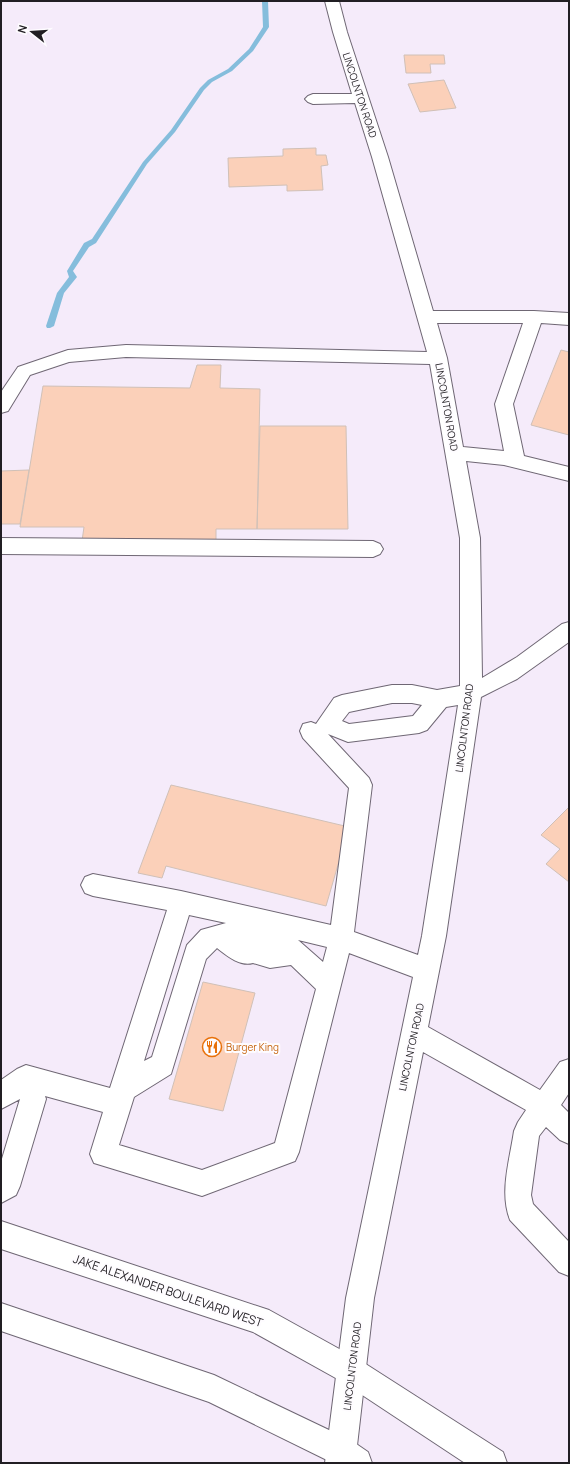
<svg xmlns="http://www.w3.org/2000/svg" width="570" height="1464" font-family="Manrope,sans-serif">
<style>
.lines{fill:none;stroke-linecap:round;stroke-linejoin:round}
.stream{fill:#85bddc;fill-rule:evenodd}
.building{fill:#fbd0b9;stroke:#d0c0b7}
.minor-casing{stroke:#6f6774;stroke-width:2}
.highway-casing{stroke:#6f6774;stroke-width:2}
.minor{fill:#fff;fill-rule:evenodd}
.highway{fill:#fff;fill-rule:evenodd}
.labels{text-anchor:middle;stroke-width:4;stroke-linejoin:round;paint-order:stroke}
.street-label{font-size:10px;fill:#211e23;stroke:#fefcff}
.food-label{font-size:10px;fill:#c56008;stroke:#fefcff;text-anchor:start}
.near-street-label{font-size:12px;fill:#211e23;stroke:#fefcff}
</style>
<rect width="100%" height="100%" fill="#f5ebfa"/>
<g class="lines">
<path class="stream" d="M262 1H268L269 27 253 51 232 71 212 82 204 90 175 132 147 164 96 243 89 247 73 271 77 277 64 293 54 326 50 328H47L46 326 57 293 69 277 67 271 84 243 92 239 143 162 171 130 200 88 208 80 228 69 249 49 263 27Z"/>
</g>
<path class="building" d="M404 55H444L445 64H430L431 73H406Z
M444 80 456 108 420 112 408 84Z
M316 148V155H326L328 165 321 166 323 190 287 191V185L229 187 228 158 283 156V149Z
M561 350 569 352V435L531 425Z
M197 365H221L220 388 260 389 257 529H216V543L82 541 84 527H20L43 386 190 388Z
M260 426H346L348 529H257Z
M29 470 20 524H1V471Z
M171 785 349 827 326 906 166 866 162 878 138 873Z
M569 807V882L546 864 560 849 541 835Z
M203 982 255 993 223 1111 169 1099Z"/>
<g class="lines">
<g class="minor-casing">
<path id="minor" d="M325 1H339L347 32 388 157 433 311H534L569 313V325L541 323 513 404 524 456 569 467V481L504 465 466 461 480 538 482 678 517 657 562 624 569 622V642L517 679 481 697 446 936 428 1027 540 1090 560 1062 569 1059V1093L561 1105 569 1113V1144L560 1140 546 1127 539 1136 531 1195 533 1204 569 1242V1276L559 1272 510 1220C499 1192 510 1159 514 1131L518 1122 526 1110 423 1052 374 1298 355 1463H325L346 1298 413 977 349 953 299 1152 295 1161 202 1196 94 1163 90 1154 103 1112 45 1096 46 1099 20 1186 16 1195 1 1203V1162L20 1099 1 1109V1080L17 1069 26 1065 110 1088 167 910 93 896 85 893 81 885 85 877 93 874 181 891 331 925 349 788 303 738 300 731 303 724 311 722 316 724 334 698 342 695 392 685H412L437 690 460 686V538L430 364 126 357 69 362 30 375 8 411 1 413V392L18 367 68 350 126 345 427 352 372 157 355 103 313 104 308 102 305 99 308 96 313 94H352L333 32ZM437 323H523L495 404 504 451 463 447 447 358ZM392 703H412L422 705 413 716 349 724 342 721 349 712ZM458 705 422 936 418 955 354 932 372 785 369 778 328 734 348 742 419 733 427 730 446 707ZM189 915 226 923 201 930 187 945 152 1057 144 1061ZM298 940 327 947 323 962ZM217 948C226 955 240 967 253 963L270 968 291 965 316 989 275 1143 202 1170 119 1145 134 1097 171 1074 206 959Z
M1 538 373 541 380 544 383 549 380 554 373 557 1 554Z"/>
</g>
<g class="highway-casing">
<path id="highway" d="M1 1221 269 1310 361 1361 503 1452 507 1463H465L341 1381 253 1332 1 1249Z
M1 1303 214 1375 352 1441 368 1452 372 1463H333L209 1402 1 1331Z"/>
</g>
<use href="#minor" class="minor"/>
<use href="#highway" class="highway"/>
</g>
<defs>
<g id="restaurant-ring" transform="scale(1)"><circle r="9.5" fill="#fefcff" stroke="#e8710a" stroke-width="1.5"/><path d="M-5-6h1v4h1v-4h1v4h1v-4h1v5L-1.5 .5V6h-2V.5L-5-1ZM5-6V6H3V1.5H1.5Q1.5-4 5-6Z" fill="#e8710a"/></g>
</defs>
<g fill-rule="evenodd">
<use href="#restaurant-ring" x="212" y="1047"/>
</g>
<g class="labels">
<g class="street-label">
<text transform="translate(360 95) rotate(72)" y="4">LINCOLNTON ROAD</text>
<text transform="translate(447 407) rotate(80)" y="4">LINCOLNTON ROAD</text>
<text transform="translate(464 728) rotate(-83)" y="4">LINCOLNTON ROAD</text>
<text transform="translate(411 1047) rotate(-78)" y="4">LINCOLNTON ROAD</text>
<text transform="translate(352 1366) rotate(-83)" y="4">LINCOLNTON ROAD</text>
</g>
<g class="food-label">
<text x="226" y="1051">Burger King</text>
</g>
<g class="near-street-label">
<text transform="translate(168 1291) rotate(19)" y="4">JAKE ALEXANDER BOULEVARD WEST</text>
</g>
</g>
<rect width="570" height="1464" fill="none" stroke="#211e23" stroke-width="4"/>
<g transform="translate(32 32) rotate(287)" stroke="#fefcff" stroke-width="3" paint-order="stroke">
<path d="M0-3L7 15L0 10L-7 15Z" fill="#211e23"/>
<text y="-6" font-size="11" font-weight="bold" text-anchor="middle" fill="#211e23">N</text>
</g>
</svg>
